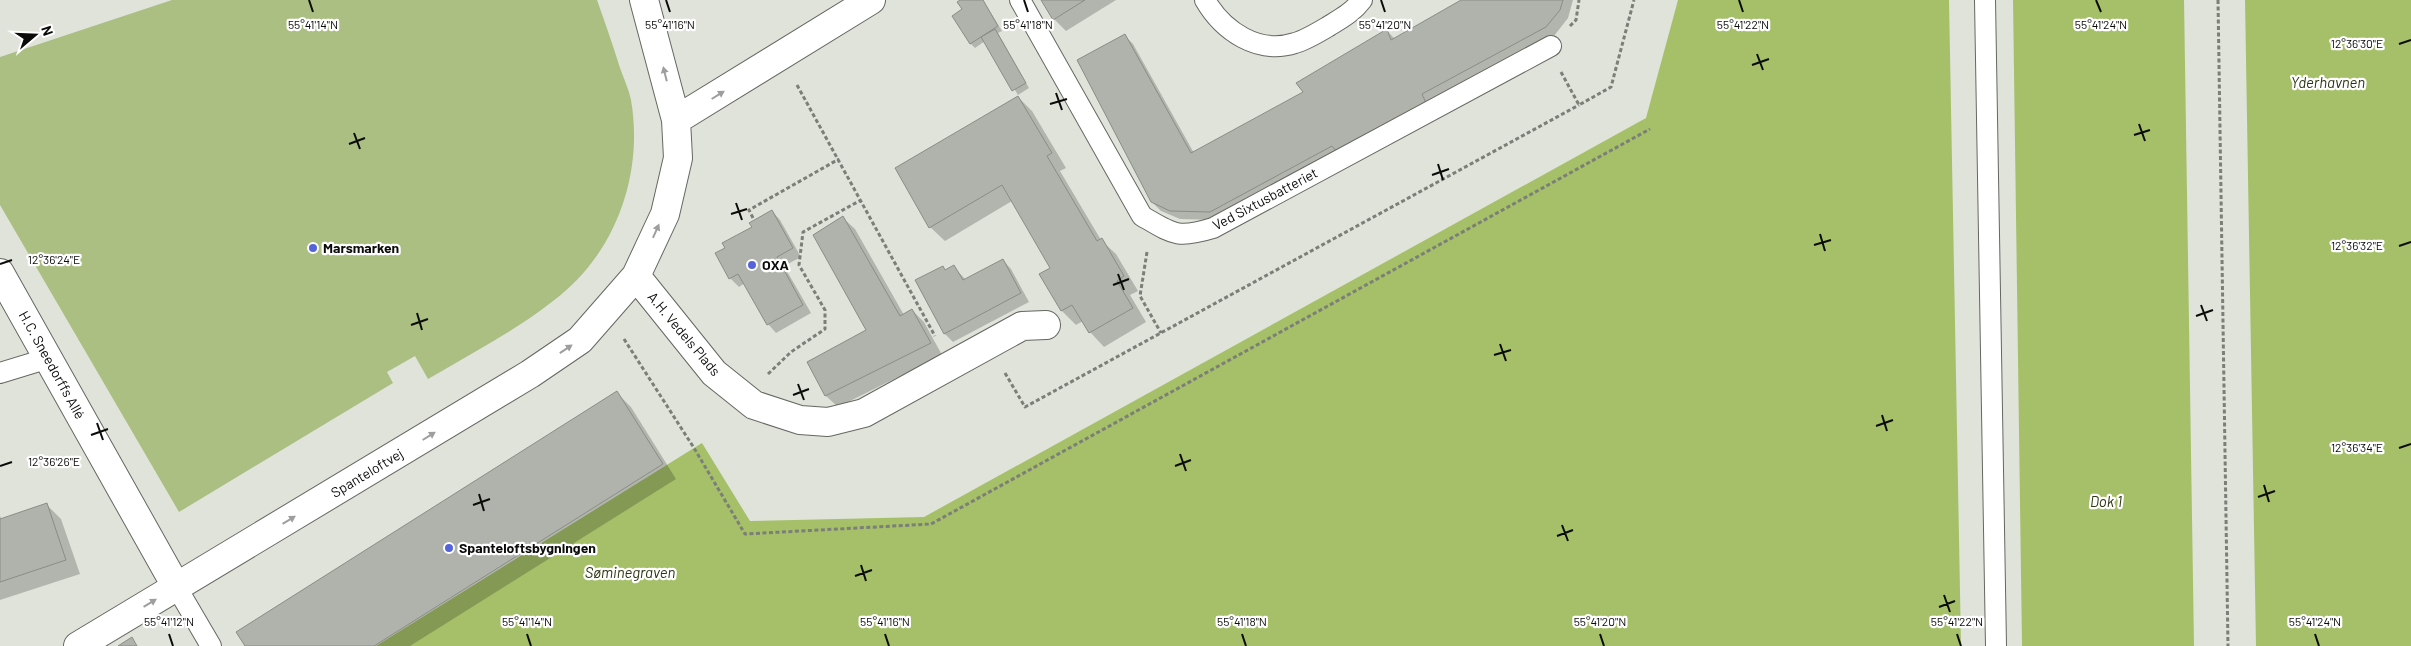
<svg xmlns="http://www.w3.org/2000/svg" width="2411" height="646" font-family="Barlow,sans-serif">
<style>
.green{fill:#aabf81}
.water{fill:#a5c069}
.shadow{fill:#0003}
.building{fill:#b0b3ab;stroke:#8a8d85}
.lines{fill:none;stroke-linecap:round;stroke-linejoin:round}
.lane-casing{stroke:#656861;stroke-width:22}
.street-casing{stroke:#656861;stroke-width:30}
.path{stroke:#7c7e78;stroke-width:3;stroke-dasharray:4 2.5;stroke-linecap:butt}
.lane{stroke:#fff;stroke-width:20}
.street{stroke:#fff;stroke-width:28}
.oneway{fill:#9d9e9d}
.ticks{fill:none;stroke:#0b0c09;stroke-width:2}
.poi-dot{fill:#5564da;stroke:#fff;stroke-width:2}
.labels{text-anchor:middle;stroke-width:4.5;stroke-linejoin:round;paint-order:stroke}
.street-label{font-size:14px;fill:#0b0c09;stroke:#fff}
.poi-label{font-size:14px;font-weight:bold;fill:#0b0c09;stroke:#fff;text-anchor:start}
.water-label{font-size:15px;font-style:italic;fill:#2c3712;stroke:#fff}
.ticks-label{font-size:12px;text-anchor:middle;fill:#0b0c09;stroke:#fff;stroke-width:4.5;stroke-linejoin:round;paint-order:stroke}
</style>
<rect width="100%" height="100%" fill="#dfe3da"/>
<path class="green" d="M172 0H597C605 23 613 45 620 68 624 79 629 90 631 100 644 175 615 255 553 301 515 331 470 354 428 379L415 356 387 372 393 383 179 512 0 205V57Z"/>
<path class="water" d="M1678 0H1949L1961 646H376L702 443 750 521 924 517 1646 118Z
M2013 0H2184L2194 646H2022Z
M2245 0H2411V646H2256Z"/>
<path class="shadow" d="M963 0H983L1002 31 998 33 1029 88 1018 95 985 41 975 48 971 44 954 16 963 10Z
M1043 0H1116L1066 31 1054 19Z
M1463 0H1573L1568 18 1554 36 1219 220 1180 219 1161 211 1152 202 1125 36 1133 44 1194 153 1305 92 1387 31 1395 39Z
M1018 97 1032 111 1066 168 1060 171 1101 240 1116 254 1138 291 1130 295 1146 322 1104 347 1090 332 1083 321 1076 325 1062 311 1041 274 1052 268 1012 201 945 241 930 227Z
M772 211 780 220 801 257 784 266 811 313 776 333 768 324 745 283 739 287 730 278 727 248Z
M843 218 855 229 904 315 912 310 924 322 942 355 838 407 826 396 809 362 868 330Z
M1003 260 1011 269 1029 302 953 342 945 334 916 281 954 267 966 280Z
M617 393 631 407 676 479 410 646H247Z
M47 505 61 519 80 574 0 600V515L1 519Z"/>
<path class="building" d="M960 0H983L998 26 970 44 952 16 962 9 957 2Z
M1041 0H1085L1053 20Z
M1461 0H1563L1560 10 1546 27 1422 94 1426 103 1337 152 1332 146 1210 212 1170 211 1151 202 1077 60 1125 34 1191 153 1303 92 1296 83 1387 29 1391 40Z
M995 29 1026 83 1012 91 981 37Z
M1018 96 1052 153 1047 156 1097 241 1102 238 1124 276 1117 281 1133 308 1089 333 1072 305 1061 311 1039 274 1050 268 1002 185 929 228 895 168Z
M772 210 793 248 777 257 803 305 767 325 738 274 729 279 715 253 725 248 722 243 752 227 749 223Z
M843 216 900 316 912 309 931 343 825 396 807 362 866 330 813 235Z
M1003 259 1021 293 944 334 915 280 943 266 945 270 954 265 963 280Z
M617 391 663 464 374 646H245L236 632Z
M47 503 66 560 0 582V519Z
M132 637 137 646H118Z"/>
<g class="lines">
<g class="lane-casing">
<path id="lane" d="M1020 0 1142 216C1173 234 1177 239 1213 228L1551 46
M1205 0C1223 31 1258 55 1295 43 1306 40 1319 32 1329 26 1342 18 1353 12 1362 0
M1985 0 1996 646
M0 373 49 358
M177 588 211 646"/>
</g>
<g class="street-casing">
<path id="street" d="M676 120 871 0
M0 273 177 588
M636 276 714 373 754 405 800 420 828 422 864 413 1022 326 1046 325
M78 646 530 374 580 340 636 276 665 214 678 158 676 120 644 0"/>
</g>
<path class="path" d="M2218 0 2228 646
M1570 26 1576 20 1579 0
M1561 72 1579 105 1611 87 1634 0
M797 85 935 336
M753 218 749 210 839 159
M1147 252 1140 296 1161 333
M624 339 694 448 745 534 931 524 1650 129
M1005 373 1025 407 1579 105
M768 374 791 352 825 329V310L799 265 803 232 861 200"/>
<use href="#lane" class="lane"/>
<use href="#street" class="street"/>
</g>
<defs><path id="oneway-solid" d="M-6-.8H1V-3.2L6.5 0L1 3.2V.8H-6Z" transform="scale(1.25)"/></defs>
<g class="oneway">
<use href="#oneway-solid" transform="translate(665 74) rotate(-104)"/>
<use href="#oneway-solid" transform="translate(718 95) rotate(-32)"/>
<use href="#oneway-solid" transform="translate(656 231) rotate(-66)"/>
<use href="#oneway-solid" transform="translate(566 349) rotate(-34)"/>
<use href="#oneway-solid" transform="translate(429 436) rotate(-32)"/>
<use href="#oneway-solid" transform="translate(289 520) rotate(-31)"/>
<use href="#oneway-solid" transform="translate(150 603) rotate(-31)"/>
</g>
<path class="ticks" d="M309 0 313 12M666 0 670 12M1024 0 1028 12M1381 0 1385 12M1739 0 1743 12M2096 0 2101 12M2399 44 2411 40M1757 54 1763 70M1752 65 1769 59M1056 93 1062 110M1050 104 1067 99M2139 124 2145 141M354 133 360 149M2134 135 2150 130M349 144 365 138M1438 164 1443 180M1432 175 1449 169M736 203 742 220M731 214 747 209M1820 234 1825 251M1814 245 1831 240M2399 246 2411 242M0 264 12 260M1118 274 1124 290M1113 285 1129 279M2201 305 2207 321M417 313 422 330M2196 316 2213 310M411 325 428 319M1500 344 1506 361M1494 355 1511 350M798 384 804 400M793 395 809 389M1882 415 1887 431M97 423 103 440M1876 426 1893 420M91 435 108 429M2399 448 2411 444M1180 454 1186 471M0 466 12 462M1175 466 1191 460M2264 485 2269 502M479 494 484 511M2258 497 2275 491M473 505 490 499M1562 525 1568 541M1557 536 1573 530M861 565 866 581M855 576 872 570M1944 595 1950 612M1939 607 1955 601M169 634 173 646M527 634 531 646M885 634 889 646M1242 634 1246 646M1600 634 1604 646M1957 634 1961 646M2315 634 2319 646"/>
<g class="poi-dot">
<circle cx="313" cy="248" r="5"/>
<circle cx="752" cy="265" r="5"/>
<circle cx="449" cy="548" r="5"/>
</g>
<g class="labels">
<g class="street-label">
<text transform="translate(1265 199) rotate(-28)" y="5">Ved Sixtusbatteriet</text>
<text transform="translate(684 334) rotate(50)" y="5">A.H. Vedels Plads</text>
<text transform="translate(52 365) rotate(61)" y="5">H.C. Sneedorffs Allé</text>
<text transform="translate(367 473) rotate(-31)" y="5">Spanteloftvej</text>
</g>
<g class="poi-label">
<text x="323" y="253">Marsmarken</text>
<text x="762" y="270">OXA</text>
<text x="459" y="553">Spanteloftsbygningen</text>
</g>
<g class="water-label">
<text x="2328" y="88">Yderhavnen</text>
<text x="2106" y="507">Dok 1</text>
<text x="630" y="578">Søminegraven</text>
</g>
</g>
<g class="ticks-label">
<text x="313" y="29">55°41'14"N</text>
<text x="1028" y="29">55°41'18"N</text>
<text x="670" y="29">55°41'16"N</text>
<text x="1385" y="29">55°41'20"N</text>
<text x="1743" y="29">55°41'22"N</text>
<text x="2101" y="29">55°41'24"N</text>
<text x="2357" y="48">12°36'30"E</text>
<text x="2357" y="250">12°36'32"E</text>
<text x="54" y="264">12°36'24"E</text>
<text x="2357" y="452">12°36'34"E</text>
<text x="54" y="466">12°36'26"E</text>
<text x="169" y="626">55°41'12"N</text>
<text x="527" y="626">55°41'14"N</text>
<text x="885" y="626">55°41'16"N</text>
<text x="1242" y="626">55°41'18"N</text>
<text x="1600" y="626">55°41'20"N</text>
<text x="1957" y="626">55°41'22"N</text>
<text x="2315" y="626">55°41'24"N</text>
</g>
<g transform="translate(35 35) rotate(71)" stroke="#ffffff" stroke-width="4" paint-order="stroke">
<path d="M0-4L9 19L0 12L-9 19Z" fill="#0b0c09"/>
<text y="-8" font-size="14" font-weight="bold" text-anchor="middle" fill="#0b0c09">N</text>
</g>
</svg>
